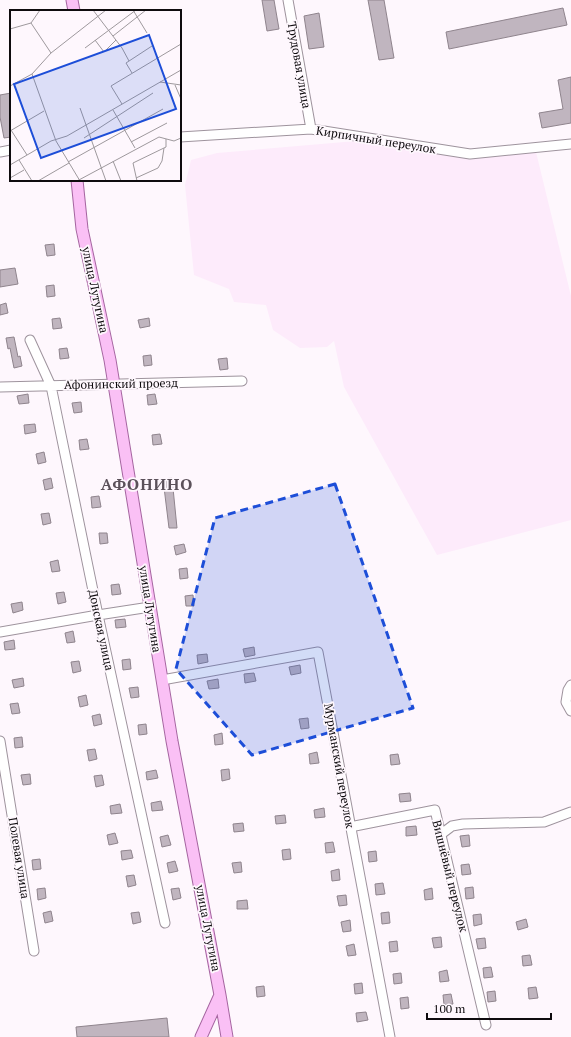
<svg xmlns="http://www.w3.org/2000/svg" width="571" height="1037" font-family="'PT Serif',serif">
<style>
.built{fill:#fdebfb}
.building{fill:#c0b5bf;stroke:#8f848d}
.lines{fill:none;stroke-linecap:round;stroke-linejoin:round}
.minor-casing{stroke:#9e939d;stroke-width:11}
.major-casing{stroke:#a565a0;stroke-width:13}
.minor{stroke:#fff;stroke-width:9}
.major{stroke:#fac0f5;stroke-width:11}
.marked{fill:#1d4ed8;fill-opacity:0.2;stroke:#1d4ed8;stroke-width:3;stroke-dasharray:8 5;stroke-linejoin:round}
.labels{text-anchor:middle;stroke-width:3.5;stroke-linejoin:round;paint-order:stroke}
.street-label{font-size:12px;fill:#0e0b0e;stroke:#fef7fd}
.district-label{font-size:16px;font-weight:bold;letter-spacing:1px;fill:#5b515a;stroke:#fef7fd}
.inset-road{fill:none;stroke:#9e999d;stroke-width:1}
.view{fill:#1d4ed8;fill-opacity:0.15;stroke:#1d4ed8;stroke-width:2}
.inset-edge{fill:none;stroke:#0e0b0e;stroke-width:2}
</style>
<rect width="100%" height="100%" fill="#fef7fd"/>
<path class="built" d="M356 141 469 159 536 152 571 296V520L437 555 344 387 334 341 327 347 300 348 273 330 266 305 234 302 229 289 194 275 185 185 191 160 217 153Z"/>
<path class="building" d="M262 0H274L279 29 267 31Z
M368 0H384L394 58 379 60Z
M563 8 567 25 449 49 446 32Z
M319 13 324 47 309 49 304 16Z
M571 77V123L542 128 539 113 563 109 558 80Z
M11 93V137L4 138 0 117V95Z
M54 244 55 255 47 256 45 245Z
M15 268 18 284 0 287V270Z
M54 285 55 296 47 297 46 286Z
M6 303 8 313 0 315V305Z
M60 318 62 328 53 329 52 319Z
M149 318 150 326 140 328 138 320Z
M14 337 18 357 20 356 22 366 14 368 10 348 8 349 6 338Z
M67 348 69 358 60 359 59 349Z
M151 355 152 365 144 366 143 356Z
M227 358 228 369 220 370 218 359Z
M28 394 29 403 19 404 17 396Z
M155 394 157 404 148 405 147 395Z
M81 402 82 412 74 413 72 403Z
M35 424 36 432 25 434 24 425Z
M160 434 162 444 153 445 152 435Z
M87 439 89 449 80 450 79 440Z
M44 452 46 462 38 464 36 454Z
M51 478 53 488 45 490 43 480Z
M172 478 177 528H169L163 479Z
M99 496 101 507 92 508 91 497Z
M49 513 51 523 43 525 41 514Z
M99 533H107L108 543 100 544Z
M184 544 186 552 176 555 174 546Z
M58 560 60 571 52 572 50 562Z
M187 568 188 578 180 579 179 569Z
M119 584 121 594 112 595 111 585Z
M64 592 66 602 58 604 56 593Z
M193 595 194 606H186L185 596Z
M22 602 23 610 13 613 11 604Z
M125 619 126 627 116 628 115 620Z
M73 631 75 642 67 643 65 633Z
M14 640 15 649 5 650 4 642Z
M254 647 255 655 245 657 243 649Z
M207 654 208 662 198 664 197 655Z
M130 659 131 669 123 670 122 660Z
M79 661 81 671 73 673 71 662Z
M300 665 301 673 291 675 289 667Z
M254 673 256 681 245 683 244 674Z
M23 678 24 686 14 688 12 680Z
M218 679 219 688 209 689 207 681Z
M138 687 139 697 131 698 129 688Z
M86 695 88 705 80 707 78 697Z
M18 703 20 713 12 714 10 704Z
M100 714 102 724 94 726 92 716Z
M308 718 309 728 301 729 299 719Z
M146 724 147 734 139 735 138 725Z
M222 733 223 744 215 745 214 735Z
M22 737 23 747 15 748 14 738Z
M95 749 97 759 89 761 87 750Z
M317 752 319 763 310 764 309 754Z
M398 754 400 764 391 765 390 755Z
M229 769 230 779 222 781 221 770Z
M156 770 158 778 147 780 146 772Z
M30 774 31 784 23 785 21 775Z
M102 775 104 785 96 787 94 776Z
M410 793 411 801 400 802 399 794Z
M161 801 163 810 152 811 151 803Z
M120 804 122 813 111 814 110 806Z
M324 808 325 817 315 818 314 810Z
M285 815 286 823 276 824 275 816Z
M243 823 244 831 234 832 233 824Z
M416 826 417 835 406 836V827Z
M115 833 118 843 109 845 107 835Z
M168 835 171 845 162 847 160 837Z
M469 835 470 846 462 847 460 836Z
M333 842 335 852 326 853 325 843Z
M290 849 291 859 283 860 282 850Z
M131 850 133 858 122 860 121 851Z
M376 851 377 861 369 862 368 852Z
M40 859 41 869 33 870 32 860Z
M175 861 178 871 169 873 167 863Z
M241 862 242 872 234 873 232 863Z
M469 864 471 874 462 875 461 865Z
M339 869 340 880 332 881 331 871Z
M134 875 136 885 128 887 126 876Z
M383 883 385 894 376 895 375 884Z
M473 887 474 898 466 899 465 888Z
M45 888 46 898 38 900 37 889Z
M179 888 181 898 173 900 171 889Z
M432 888 433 899 425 900 424 890Z
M346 895 347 905 339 906 337 896Z
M247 900 248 909H237V901Z
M51 911 53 921 45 923 43 913Z
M139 912 141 922 133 924 131 913Z
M389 912 390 923 382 924 381 913Z
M481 914 482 924 474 926 473 915Z
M526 919 528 927 518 930 516 922Z
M350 920 351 931 343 932 341 922Z
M441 937 442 947 434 948 432 938Z
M485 938 486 948 478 949 476 939Z
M397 941 398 951 390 952 389 942Z
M354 944 356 955 348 956 346 946Z
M530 955 532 965 523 966 522 956Z
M491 967 493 977 484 978 483 968Z
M447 970 449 981 440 982 439 972Z
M401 973 402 983 394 984 393 974Z
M362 983 363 993 355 994 354 984Z
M264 986 265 996 257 997 256 987Z
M536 987 538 998 529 999 528 988Z
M495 991 496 1001 488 1002 487 992Z
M451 994 453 1004 444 1005 443 995Z
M408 997 409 1008 401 1009 400 998Z
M366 1012 368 1020 357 1022 356 1013Z
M167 1018 169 1037H77L76 1027Z"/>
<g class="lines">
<g class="minor-casing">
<path id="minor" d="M288 0 311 129
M180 137 311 129 470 154 571 144
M0 152 11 150
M30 340 51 386 98 615 165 923
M0 387 242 381
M0 632 98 615 150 607
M162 680 318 652 390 1037
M571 685 568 690 566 702 571 711
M0 741 34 951
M350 827 435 810 486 1025
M440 835 452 826 463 824 544 822 571 812"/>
</g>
<g class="major-casing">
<path id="major" d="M72 0 74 11
M77 180 82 229 110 360 172 741 220 995 227 1037
M201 1037 220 995"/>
</g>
<use href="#minor" class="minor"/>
<use href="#major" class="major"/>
</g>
<path class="marked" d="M335 484 413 708 252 755 176 669 215 518Z"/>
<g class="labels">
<g class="street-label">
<text transform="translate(299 65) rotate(80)" y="4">Трудовая улица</text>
<text transform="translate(376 140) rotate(9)" y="4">Кирпичный переулок</text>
<text transform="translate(95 290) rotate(78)" y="4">улица Лутугина</text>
<text transform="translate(121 384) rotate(-1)" y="4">Афонинский проезд</text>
<text transform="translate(150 609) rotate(81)" y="4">улица Лутугина</text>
<text transform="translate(101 630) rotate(78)" y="4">Донская улица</text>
<text transform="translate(339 766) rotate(80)" y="4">Мурманский переулок</text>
<text transform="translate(19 858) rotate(81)" y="4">Полевая улица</text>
<text transform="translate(450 876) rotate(76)" y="4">Вишнёвый переулок</text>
<text transform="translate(208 928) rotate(79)" y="4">улица Лутугина</text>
</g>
<g class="district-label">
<text x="147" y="490">АФОНИНО</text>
</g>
</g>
<g transform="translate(10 10)">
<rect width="171" height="171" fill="#fef7fd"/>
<path class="inset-road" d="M83 0 112 38 119 51M123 0 137 23M21 13 41 43M0 19 21 13 30 0M103 26 136 0M85 30 94 42 106 30M75 38 126 0M122 63 116 53 142 36M22 64 46 131 70 171M150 72 171 75M165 75 171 89M0 76 22 64 41 43 96 0M112 94 101 76 171 34M70 98 96 171M103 100 125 138M1 120 17 145M0 121 34 101M74 128 143 83M121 132 157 113M9 150 22 171M103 151 111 171M58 152 153 99M0 155 41 131 57 126 171 60M0 168 14 160M126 168 148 158 152 151 154 138M28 171 59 153M67 171 149 127 164 131 171 128M127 171 123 153 156 137V129"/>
<path class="view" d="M139 25 166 99 31 148 4 74Z"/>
<rect width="171" height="171" class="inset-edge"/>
</g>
<path d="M427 1013v6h124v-6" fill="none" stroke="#0e0b0e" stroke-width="2"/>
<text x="433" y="1013" font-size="12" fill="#0e0b0e" stroke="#fef7fd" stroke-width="3" paint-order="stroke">100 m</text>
</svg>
